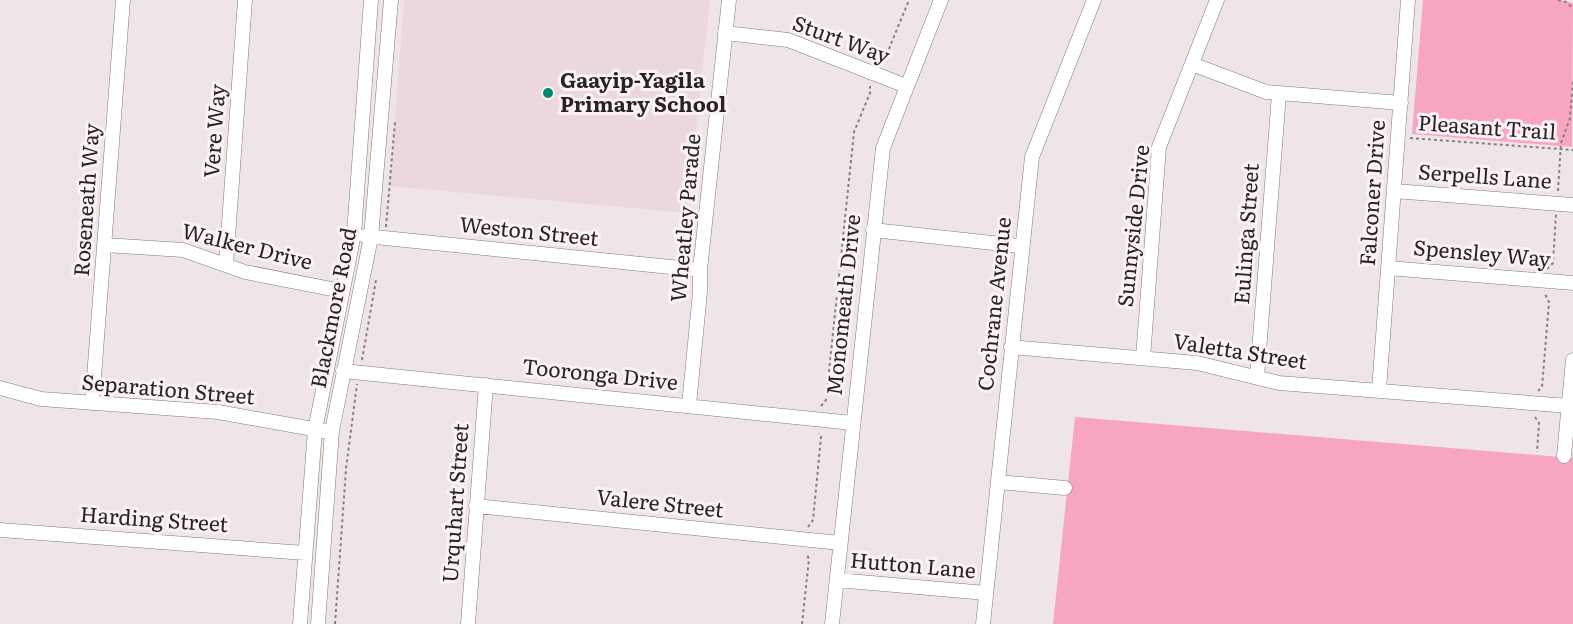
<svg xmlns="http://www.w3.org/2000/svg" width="1573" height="624" font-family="Literata,serif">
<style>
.built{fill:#ead8dd}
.green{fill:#f7a5c1}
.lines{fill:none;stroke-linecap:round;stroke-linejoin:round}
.minor-casing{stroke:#837a7c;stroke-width:15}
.path{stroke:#878082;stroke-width:2;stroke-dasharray:3 3;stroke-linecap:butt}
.minor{stroke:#fff;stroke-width:14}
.poi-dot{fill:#04886c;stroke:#fcf2f5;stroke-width:2}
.labels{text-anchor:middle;stroke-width:6;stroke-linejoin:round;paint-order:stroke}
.street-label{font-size:21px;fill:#282425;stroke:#fcf2f5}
.poi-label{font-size:21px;font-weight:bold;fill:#282425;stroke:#fcf2f5;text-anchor:start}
</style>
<rect width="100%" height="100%" fill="#efe5e8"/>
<path class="built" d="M404 0H710L687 213 390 186Z"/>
<path class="green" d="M1423 0H1559L1573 3 1572 147 1412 134Z
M1075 417 1573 458V624H1053Z"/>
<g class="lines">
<g class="minor-casing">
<path id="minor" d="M725 33 788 40 906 86
M1192 64 1266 92 1401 103
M1394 191 1573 205
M873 230 1021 246
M365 236 700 270
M105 245 183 250 245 272 342 291
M226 265 245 0
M1388 268 1573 283
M1011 347 1197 363 1279 383 1569 406
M1143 358 1159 147 1217 0
M343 371 853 423
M1257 377 1279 94
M0 388 41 399 218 412 324 431
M1379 390 1408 0
M92 403 123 0
M689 405 700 292V270L729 0
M1564 456 1573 360
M998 482 1065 488
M476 506 840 543
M0 530 305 553
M837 580 986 593
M300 624 315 430 354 234 371 0
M318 624 332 431 371 237 391 0
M468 624 486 385
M832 624 883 148 941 0
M983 624 1032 157 1094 0"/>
</g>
<path class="path" d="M1558 0 1566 2 1573 8
M878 63 886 56 909 0
M1410 138 1573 150
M1558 191 1561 143 1570 118 1573 81
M386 227 395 122
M1547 269 1553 263 1556 214
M362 360 376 280
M1538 391 1542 387 1549 302 1544 292
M821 406 826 400 854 132 870 93V86
M1535 417 1539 423 1537 452
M808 527 813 520 821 437 819 433
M335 624 346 469 357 384
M802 624 809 559 806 553"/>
<use href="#minor" class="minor"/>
</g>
<circle class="poi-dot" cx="548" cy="93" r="6"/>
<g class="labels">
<g class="street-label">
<text transform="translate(841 40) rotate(20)" y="7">Sturt Way</text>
<text transform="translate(1487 128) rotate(4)" y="7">Pleasant Trail</text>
<text transform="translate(215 131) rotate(-86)" y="7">Vere Way</text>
<text transform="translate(1485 177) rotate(4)" y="7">Serpells Lane</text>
<text transform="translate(1373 193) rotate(-86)" y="7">Falconer Drive</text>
<text transform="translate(87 200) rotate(-86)" y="7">Roseneath Way</text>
<text transform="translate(686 218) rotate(-85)" y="7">Wheatley Parade</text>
<text transform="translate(1134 226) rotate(-84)" y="7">Sunnyside Drive</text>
<text transform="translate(529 232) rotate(6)" y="7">Weston Street</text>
<text transform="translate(1247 234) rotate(-86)" y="7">Eulinga Street</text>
<text transform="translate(247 247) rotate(14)" y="7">Walker Drive</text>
<text transform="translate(1482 254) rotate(5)" y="7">Spensley Way</text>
<text transform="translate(995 304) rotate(-84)" y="7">Cochrane Avenue</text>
<text transform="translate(844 305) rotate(-84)" y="7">Monomeath Drive</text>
<text transform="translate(334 308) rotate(-79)" y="7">Blackmore Road</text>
<text transform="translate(1240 352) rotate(9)" y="7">Valetta Street</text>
<text transform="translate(600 375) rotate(6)" y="7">Tooronga Drive</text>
<text transform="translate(168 390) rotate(5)" y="7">Separation Street</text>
<text transform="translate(456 503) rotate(-86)" y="7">Urquhart Street</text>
<text transform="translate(660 504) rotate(6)" y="7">Valere Street</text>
<text transform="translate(154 520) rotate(4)" y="7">Harding Street</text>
<text transform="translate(913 566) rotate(5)" y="7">Hutton Lane</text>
</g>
<g class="poi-label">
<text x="560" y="88">Gaayip-Yagila<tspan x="560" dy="24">Primary School</tspan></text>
</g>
</g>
</svg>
